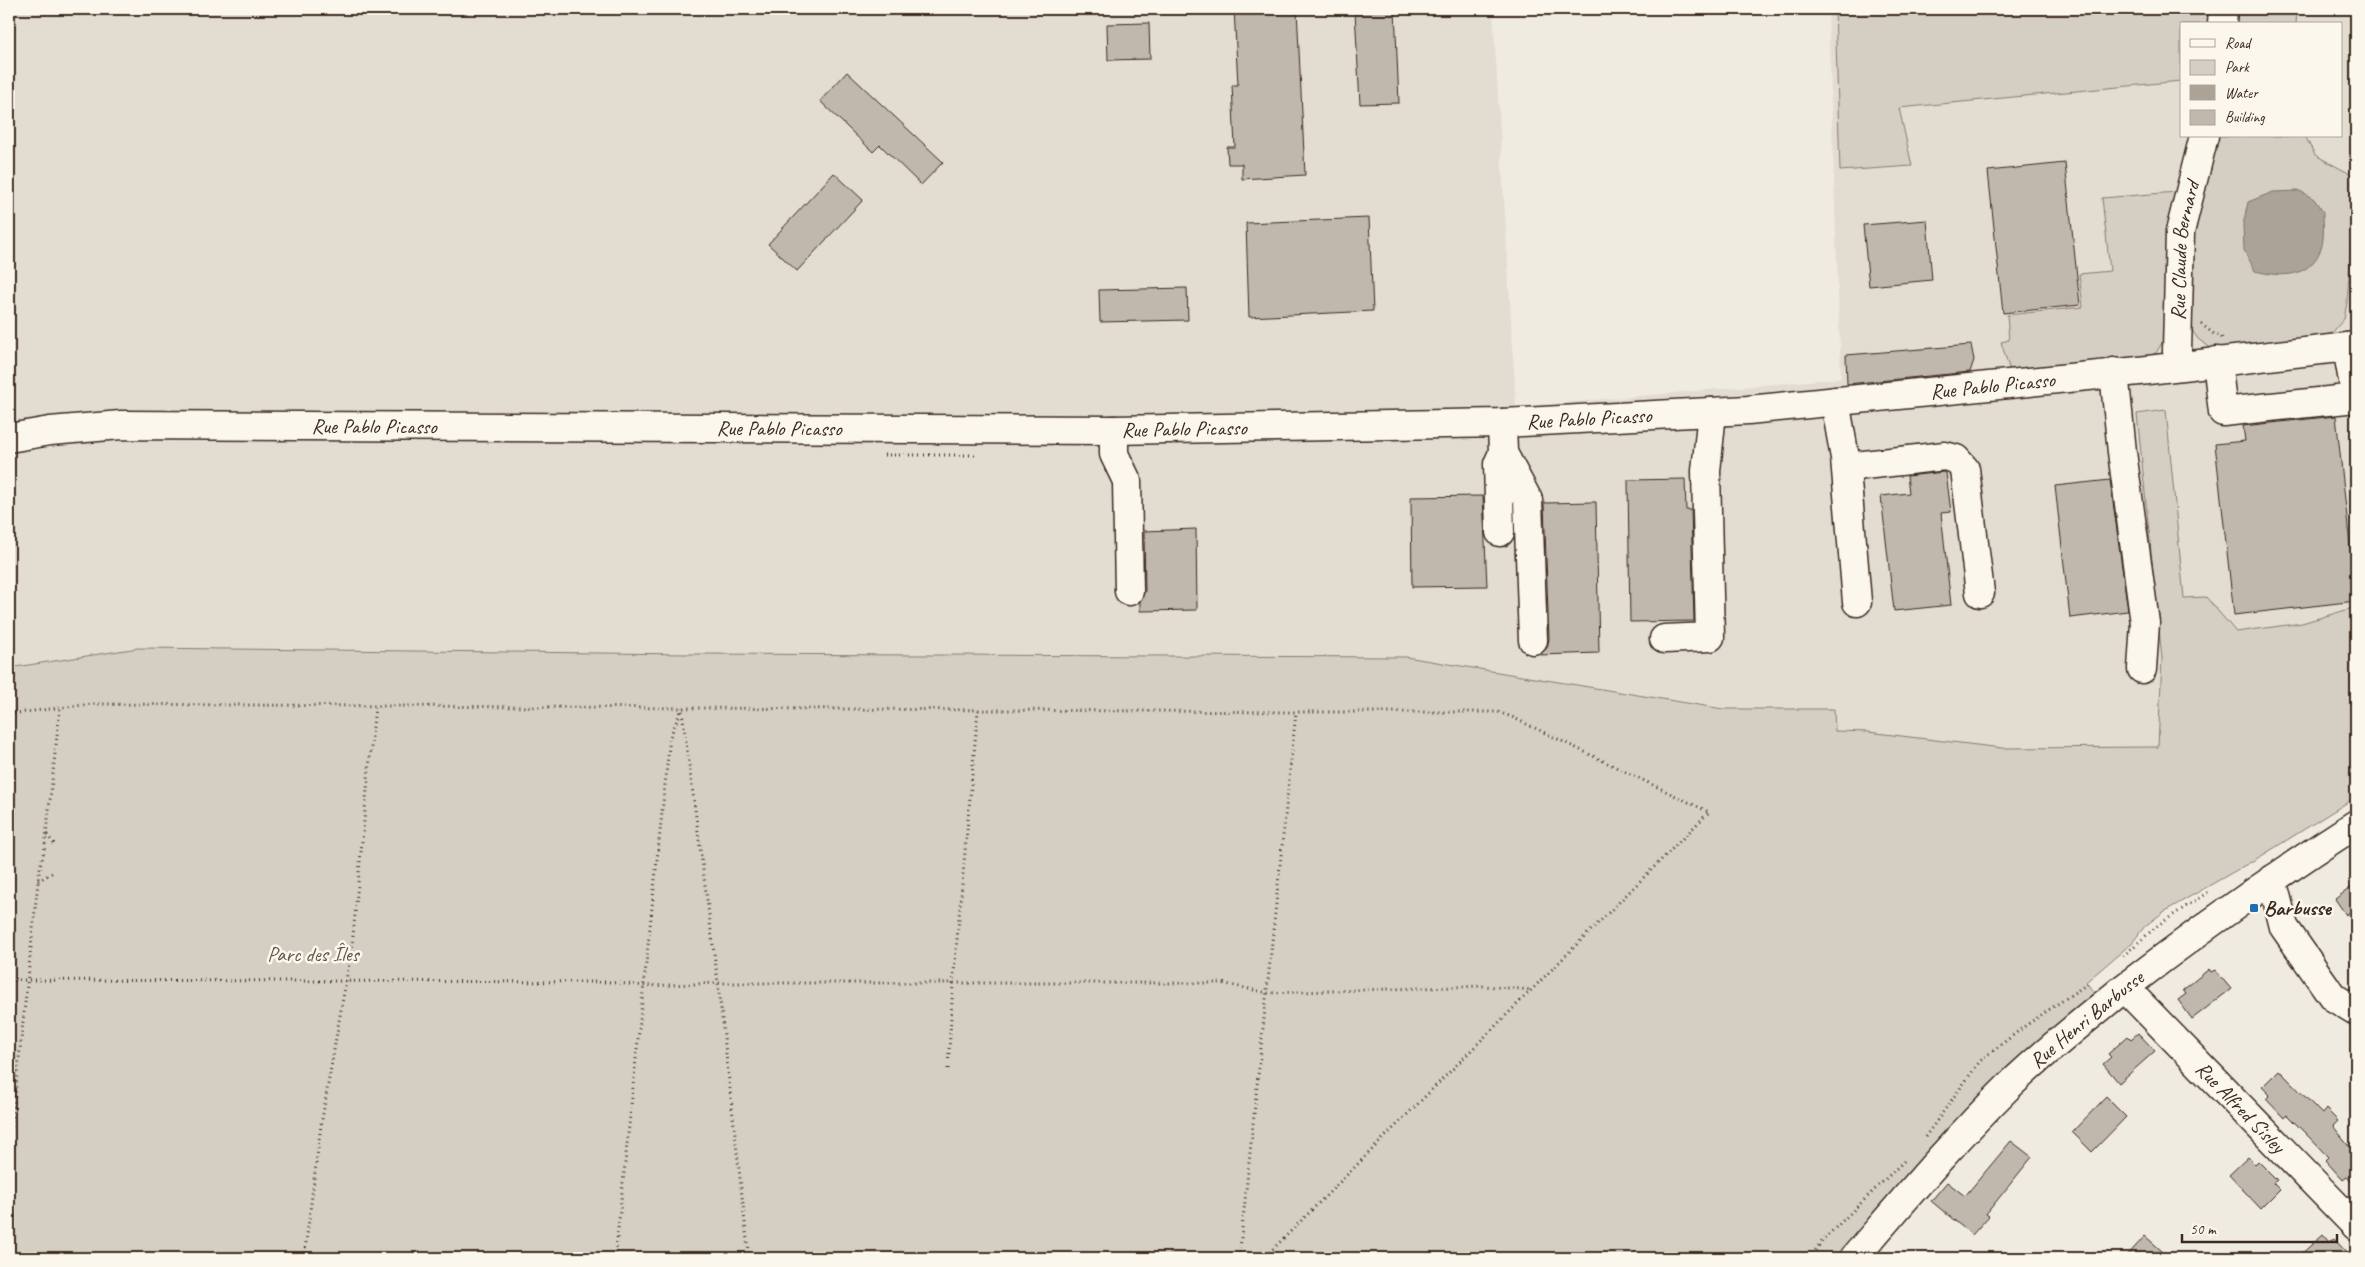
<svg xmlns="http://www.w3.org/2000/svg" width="2365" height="1267" font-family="Caveat,sans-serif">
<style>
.built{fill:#e2dcd1;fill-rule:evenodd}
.green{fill:#d5cec3;stroke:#887c70}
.water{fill:#aca397;stroke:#7f7367}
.building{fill:#c0b8ad;stroke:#3b2a1e}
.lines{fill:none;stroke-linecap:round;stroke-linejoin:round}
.minor-casing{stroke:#3b2a1e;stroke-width:31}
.path{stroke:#3b2a1e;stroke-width:3;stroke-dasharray:1 4;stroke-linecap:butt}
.minor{stroke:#fbf7ec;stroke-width:28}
.poi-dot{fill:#1f6fb2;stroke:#fbf7ec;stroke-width:2}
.labels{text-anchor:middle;stroke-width:5;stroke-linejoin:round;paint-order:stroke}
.street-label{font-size:21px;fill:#3b2a1e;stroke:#fbf7ec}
.poi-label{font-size:21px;font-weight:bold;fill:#3b2a1e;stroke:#fbf7ec;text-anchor:start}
.park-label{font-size:21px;fill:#625347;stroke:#fbf7ec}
</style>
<rect width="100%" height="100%" fill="#f0ebe0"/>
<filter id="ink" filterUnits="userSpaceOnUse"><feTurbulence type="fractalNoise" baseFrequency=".02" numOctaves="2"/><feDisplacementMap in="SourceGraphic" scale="10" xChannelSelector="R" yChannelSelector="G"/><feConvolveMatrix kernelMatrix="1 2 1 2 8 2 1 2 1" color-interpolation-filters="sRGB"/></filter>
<g filter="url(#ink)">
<path class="built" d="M9 9H1493L1516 407 1841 378 1828 9H2356V633L2191 670 2165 410 2137 414 2162 659 2158 747 1836 780 1834 709H1723L1406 657 692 654 138 648 9 668ZM2181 24H2341V136H2181Z"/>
<path class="green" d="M1835 9H2212L2211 24H2181V81L1899 108 1912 166 1840 171Z
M2232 9H2297L2296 24H2231Z
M2213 136H2305L2315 155 2356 177 2347 303 2344 319 2331 334 2227 351 2212 349 2198 339 2189 326V245Z
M2176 192 2166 236V336L2156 353 2140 360 2028 372 2009 368 2001 342 2009 340 2007 315 2083 307 2079 274 2110 271 2102 198Z
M2166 410 2184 598 2206 597 2236 632 2302 623 2356 607V797L2263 855 2165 911 2145 926 2132 943 2086 982 2098 998 1844 1258H9V668L138 648 692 654 1406 657 1723 709H1834L1835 731 1868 732 2002 748 2158 747 2162 659 2137 414Z"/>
<path class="water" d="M2300 191 2314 199 2323 212C2323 223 2325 241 2320 251 2308 279 2280 277 2255 271L2244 250 2243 225 2248 202 2273 192Z"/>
<path class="building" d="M1234 9H1297L1305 175 1242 179V164H1228L1227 147H1235L1232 85H1238Z
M1395 9 1399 103 1360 104 1355 12Z
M1149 23 1150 59 1108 60 1107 24Z
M847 72 943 162 921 185 880 145 873 152 820 101Z
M2065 163 2080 305 2003 313 1988 171Z
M834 173 863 200 797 271 768 244Z
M1369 218 1373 311 1249 317 1246 223Z
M1927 220 1932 280 1869 286 1863 225Z
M1187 288 1188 320 1100 322 1099 290Z
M1971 345 1974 360 1970 372 1847 384 1846 355Z
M2336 416 2356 601 2234 615 2215 444 2245 441 2243 426Z
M1944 472 1946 473 1951 512 1941 513 1951 605 1894 611 1881 496 1909 493 1907 476Z
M1685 479 1686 510H1691L1694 621 1630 622 1628 480Z
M2110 480 2128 611 2070 618 2055 486Z
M1483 496 1487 586 1412 587 1411 497Z
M1596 502 1599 653 1540 655 1547 648 1549 639 1544 503Z
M1196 529 1197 610 1140 611V601L1145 591 1144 531Z
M2356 884V908L2346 915 2335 899Z
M2209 969 2211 972 2215 970 2231 989 2192 1019 2178 1000 2186 994 2183 990Z
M2138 1033 2155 1051 2119 1083 2103 1064 2111 1057 2108 1054 2128 1036 2131 1039Z
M2279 1070 2322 1114 2326 1109 2338 1121 2333 1126 2356 1154V1187L2347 1177 2343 1180 2325 1160 2328 1157 2310 1138 2287 1115 2284 1118 2266 1099 2270 1095 2262 1087Z
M2106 1097 2126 1117 2092 1152 2072 1132Z
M2011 1141 2032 1157 1986 1214 1989 1216 1972 1235 1931 1201 1947 1182 1965 1196Z
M2248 1157 2255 1164 2258 1161 2277 1180 2273 1183 2280 1190 2261 1209 2229 1175Z
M2323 1234 2330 1242 2334 1239 2352 1258H2297Z
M2145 1236 2170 1258H2125Z"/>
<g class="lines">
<g class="minor-casing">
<g id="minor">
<path d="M2222 24 2223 9"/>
<path d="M2217 361 2223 412 2356 398 2347 347"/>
<path id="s1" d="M2179 366 2177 351 2180 232 2204 136"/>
<path d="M2114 372 2122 452 2145 623 2142 669"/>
<path d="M1835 401 1845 458 1857 602"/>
<path d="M1502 423 1503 453 1528 500 1533 640"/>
<path d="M1114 430V454L1127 481 1129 591"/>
<path id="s2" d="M9 438 50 431 121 425 1114 430 1502 423 1748 410 2139 371 2356 346"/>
<path d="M1846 467 1945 456 1956 459 1965 469 1980 593"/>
<path d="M1500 532 1498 464 1503 453"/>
<path d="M1664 639 1710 637 1706 471 1712 412"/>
<path d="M2272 879 2284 927 2333 997 2356 1011"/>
<path id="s3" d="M2125 988 2356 1226"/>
<path id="s4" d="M1854 1258C1904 1200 1954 1140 2009 1086 2045 1051 2085 1020 2124 988 2200 929 2275 876 2356 824"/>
</g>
</g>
<path class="path" d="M2201 324 2214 334 2221 336 2222 338
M884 455H978
M682 711 718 983 749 1258
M9 714 92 704 1296 712H1498L1512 717 1709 812 1264 1258
M47 835 55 845
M38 881 52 873
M2123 956 2158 925 2210 891
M9 980 609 982 645 986 718 983H1221L1268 993 1484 986 1532 990
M948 1069 953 983 978 710
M1925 1137 1980 1061 2025 1026 2087 984
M9 1152 39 873 45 846 60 708
M9 1253 73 1258
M304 1258 321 1125 352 946 375 706
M615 1258 670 737 682 708
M1239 1258 1296 712
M1809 1258 1824 1239 1904 1161"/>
<use href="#minor" class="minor"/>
</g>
</g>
<rect class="poi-dot" x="2249" y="903" width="10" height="10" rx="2.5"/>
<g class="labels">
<g class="street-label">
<text dy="7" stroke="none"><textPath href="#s1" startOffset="116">Rue Claude Bernard</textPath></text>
<text dy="7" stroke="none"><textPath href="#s2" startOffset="1986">Rue Pablo Picasso</textPath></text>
<text dy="7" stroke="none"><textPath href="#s2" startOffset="1581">Rue Pablo Picasso</textPath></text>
<text dy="7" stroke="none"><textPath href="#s2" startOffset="366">Rue Pablo Picasso</textPath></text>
<text dy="7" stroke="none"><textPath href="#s2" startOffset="771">Rue Pablo Picasso</textPath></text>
<text dy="7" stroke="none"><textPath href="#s2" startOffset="1176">Rue Pablo Picasso</textPath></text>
<text dy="7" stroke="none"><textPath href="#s4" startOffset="334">Rue Henri Barbusse</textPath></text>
<text dy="7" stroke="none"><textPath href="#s3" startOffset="166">Rue Alfred Sisley</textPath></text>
</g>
<g class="poi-label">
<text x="2264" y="915">Barbusse</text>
</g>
<g class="park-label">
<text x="313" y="961">Parc des Îles</text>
</g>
</g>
<rect width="2365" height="1267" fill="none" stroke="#fbf7ec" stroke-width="30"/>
<rect x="15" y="15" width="2335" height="1237" fill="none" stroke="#3b2a1e" stroke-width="2" filter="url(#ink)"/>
<rect x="2180" y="22" width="162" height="115" fill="#fbf7ec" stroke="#aea59a"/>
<rect x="2190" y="39" width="25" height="8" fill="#fbf7ec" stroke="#aea59a"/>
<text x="2225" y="48" font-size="15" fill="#3b2a1e">Road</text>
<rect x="2190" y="60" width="25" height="15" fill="#d5cec3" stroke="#aea59a"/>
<text x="2225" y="72" font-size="15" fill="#3b2a1e">Park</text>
<rect x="2190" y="85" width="25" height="15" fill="#aca397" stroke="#aea59a"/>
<text x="2225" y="98" font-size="15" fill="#3b2a1e">Water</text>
<rect x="2190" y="110" width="25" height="15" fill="#c0b8ad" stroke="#aea59a"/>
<text x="2225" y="122" font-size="15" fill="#3b2a1e">Building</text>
<path d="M2182 1234v8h155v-8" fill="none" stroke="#3b2a1e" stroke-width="2.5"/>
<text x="2190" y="1234" font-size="15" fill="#3b2a1e" stroke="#fbf7ec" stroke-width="4" paint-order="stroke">50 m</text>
</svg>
